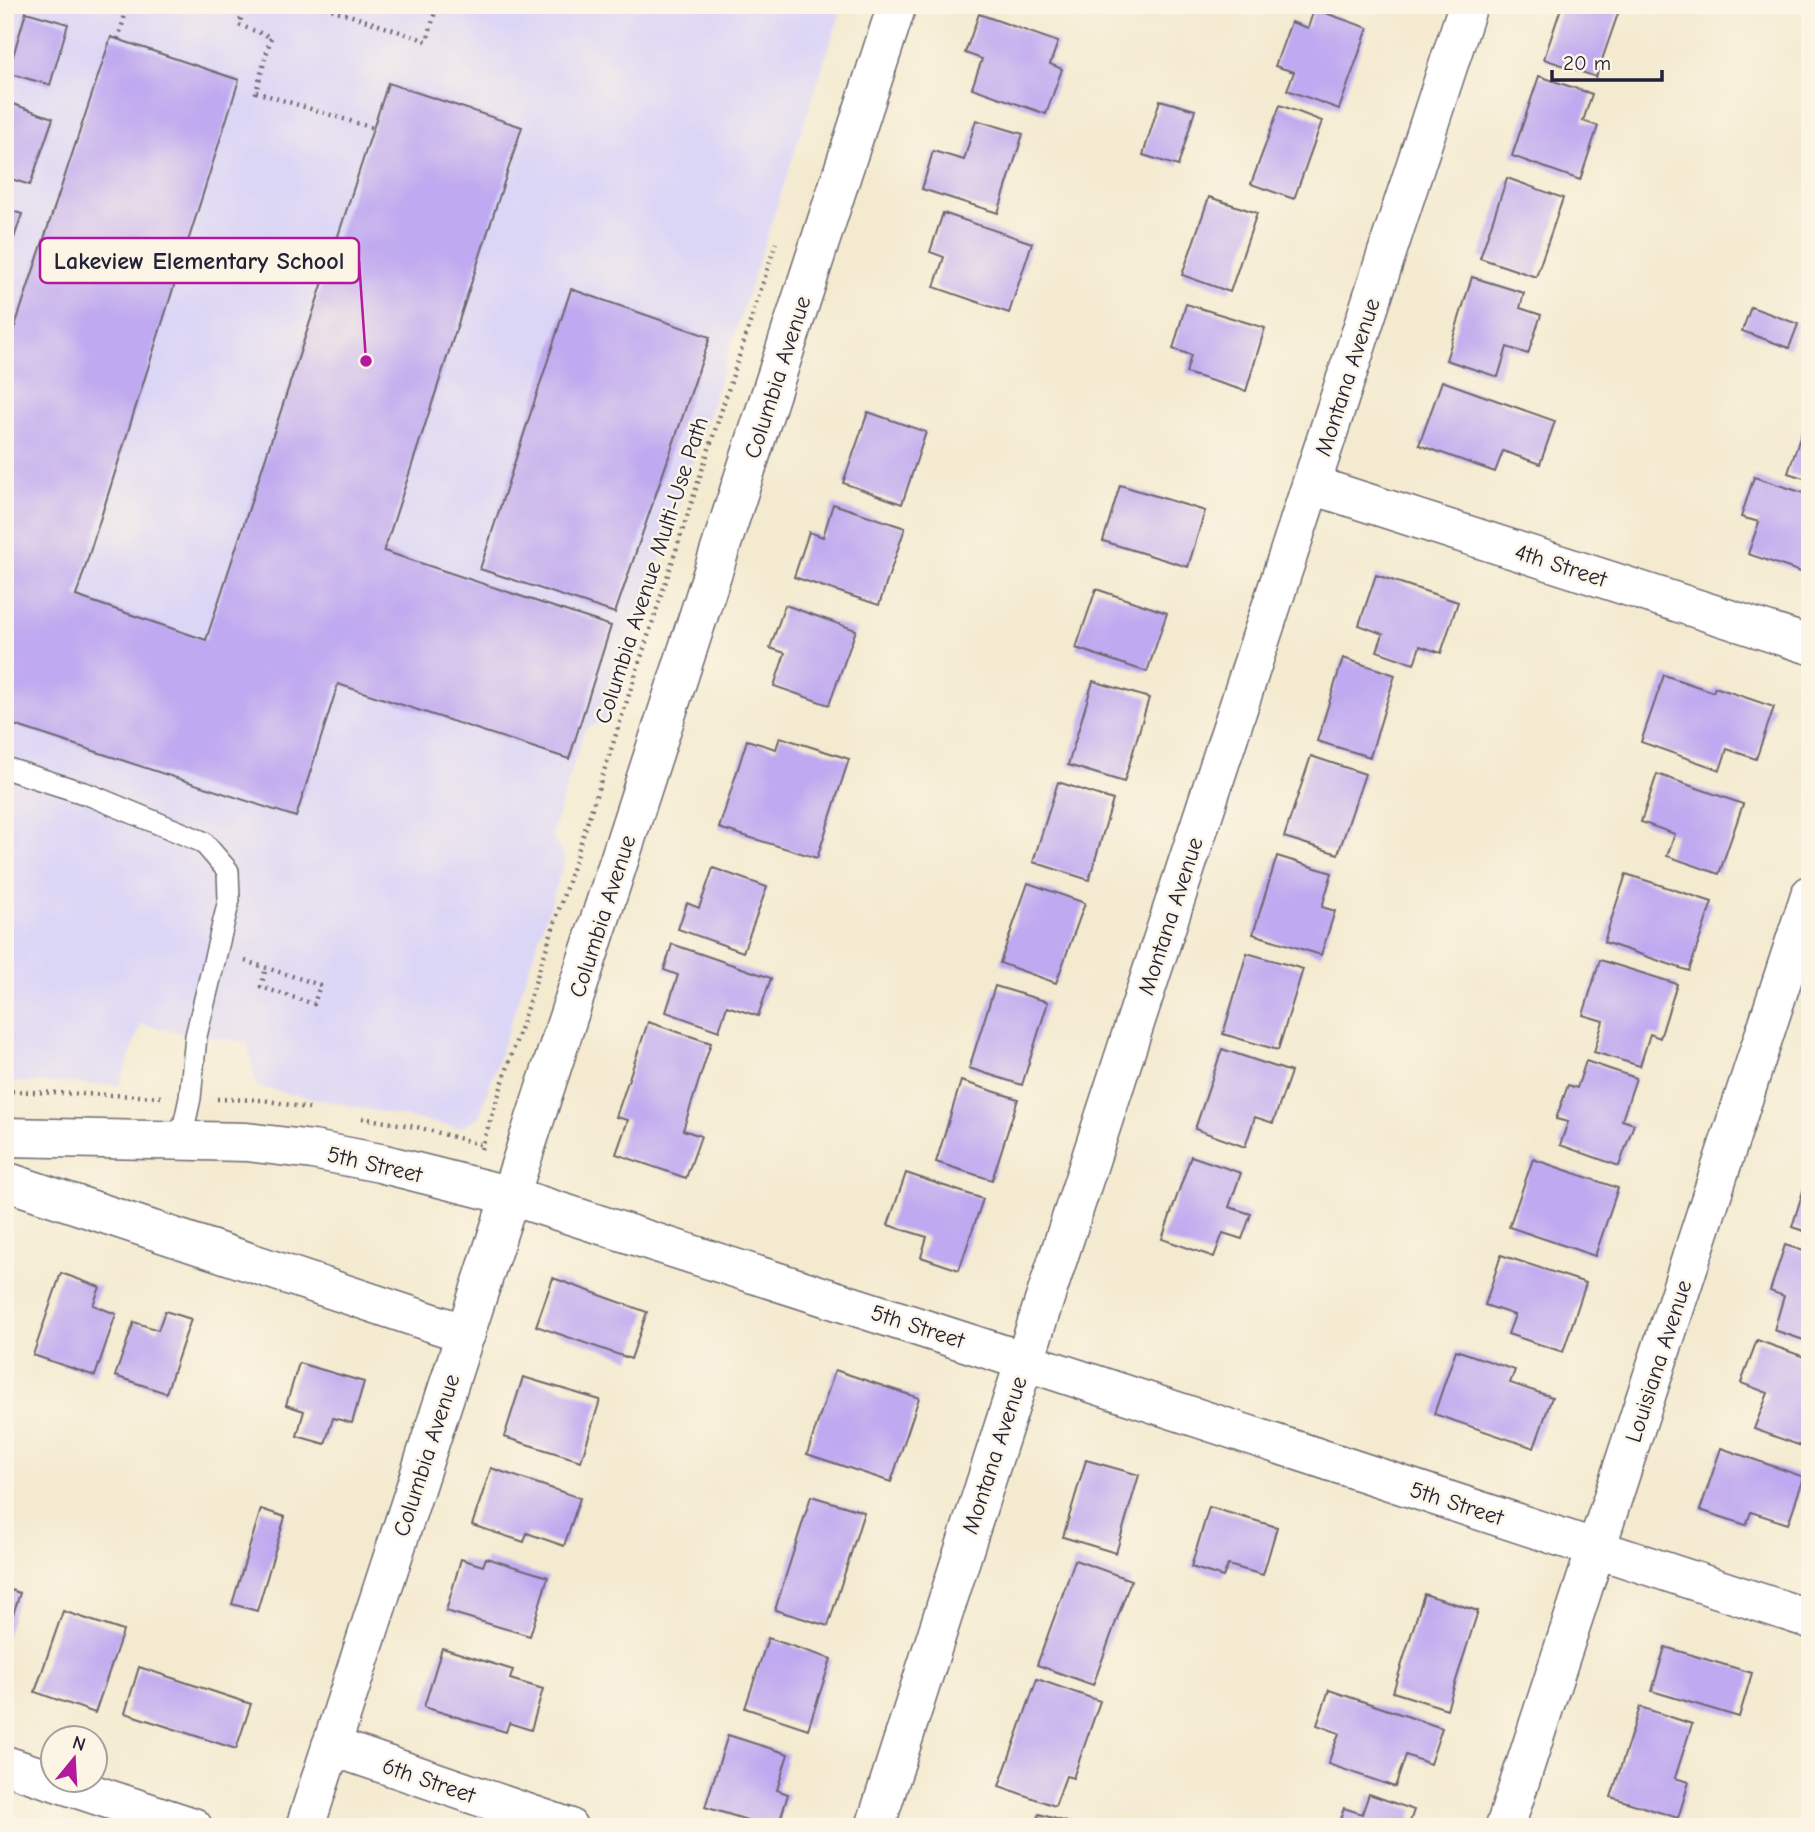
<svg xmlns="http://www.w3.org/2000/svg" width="1815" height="1832" font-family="'Comic Neue',sans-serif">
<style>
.built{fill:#dcd6f6}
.building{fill:#bfa9f0}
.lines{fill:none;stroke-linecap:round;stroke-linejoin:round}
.lane-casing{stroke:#6c686f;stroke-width:24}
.street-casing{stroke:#6c686f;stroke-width:41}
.secondary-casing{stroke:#6c686f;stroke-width:41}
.path{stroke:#6c686f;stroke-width:4.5;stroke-dasharray:2 5;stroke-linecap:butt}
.lane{stroke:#fff;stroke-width:21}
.street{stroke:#fff;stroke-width:38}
.secondary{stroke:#fff;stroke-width:38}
.labels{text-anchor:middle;stroke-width:5;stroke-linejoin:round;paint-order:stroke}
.street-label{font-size:23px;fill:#22223b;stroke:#fcf5e5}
.leader{fill:none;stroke:#b5179e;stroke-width:2.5}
.callout-dot{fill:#b5179e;stroke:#fcf5e5;stroke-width:2.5}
.callout{fill:#fcf5e5;stroke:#b5179e;stroke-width:2.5}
.callout-label{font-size:24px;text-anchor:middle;font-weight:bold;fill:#22223b}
</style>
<rect width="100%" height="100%" fill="#fcf5e5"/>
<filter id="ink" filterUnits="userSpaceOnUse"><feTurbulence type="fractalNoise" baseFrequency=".0143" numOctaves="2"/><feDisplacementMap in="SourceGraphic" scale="14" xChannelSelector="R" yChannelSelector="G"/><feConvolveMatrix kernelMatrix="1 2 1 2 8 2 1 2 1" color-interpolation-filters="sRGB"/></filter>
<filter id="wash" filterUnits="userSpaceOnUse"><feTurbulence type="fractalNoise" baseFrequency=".00686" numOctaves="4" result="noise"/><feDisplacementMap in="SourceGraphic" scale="28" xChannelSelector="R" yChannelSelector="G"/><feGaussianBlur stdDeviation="1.57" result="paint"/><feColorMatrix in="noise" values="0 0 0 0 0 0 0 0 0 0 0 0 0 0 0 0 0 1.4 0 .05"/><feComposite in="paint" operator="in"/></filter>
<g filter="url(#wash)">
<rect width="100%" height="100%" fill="#f4ead0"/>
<path class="built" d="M5 5H843L609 717 584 730 552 834 565 860 479 1117 459 1128 257 1087 247 1042 196 1036 141 1024 120 1085 5 1082Z"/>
<g id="blocks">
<path class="building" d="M1562 5H1621L1596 77 1544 59Z
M1314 9 1368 28 1339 109 1287 90 1294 72 1275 66 1291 22 1308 28Z
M26 12 68 24 50 85 8 73Z
M979 14 1058 42 1050 64 1062 69 1046 114 972 88 982 59 965 53Z
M111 37 239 80 76 596 206 640 388 83 522 127 384 551 611 626 569 759 338 684 296 817 5 722V356Z
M1539 76 1592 94 1583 121 1598 126 1580 180 1512 156Z
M1160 100 1195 110 1178 166 1143 155Z
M10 103 53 118 30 185 5 177V118Z
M1280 105 1322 121 1294 199 1251 184Z
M976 120 1023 134 998 213 922 189 933 151 964 160Z
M1507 178 1563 198 1536 277 1480 258Z
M1209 197 1257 213 1230 292 1182 275Z
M5 209 22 214 6 262H5Z
M943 213 1032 243 1009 313 934 287 944 257 930 252Z
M1472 277 1524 293 1520 308 1541 315 1528 354 1507 347 1498 377 1446 360Z
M571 289 710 337 615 613 480 569Z
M1186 304 1265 328 1246 391 1186 373 1191 355 1173 349Z
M1751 307 1798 324 1789 348 1742 331Z
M1442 381 1555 421 1540 464 1503 451 1495 472 1419 445Z
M1809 411H1810V480L1788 473Z
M868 412 926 432 902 504 843 483Z
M1754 477 1810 495V575L1748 554 1759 522 1741 517Z
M1120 485 1205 511 1188 567 1103 541Z
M833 504 905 528 879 605 794 577 809 532 823 537Z
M1376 575 1458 602 1441 653 1420 646 1414 664 1377 651 1383 634 1359 625Z
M1096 589 1167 613 1147 672 1076 648Z
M785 605 856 630 829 705 774 686 785 653 770 648Z
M1343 658 1395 675 1370 757 1317 741Z
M1664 675 1713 692 1715 687 1774 707 1756 759 1727 749 1720 770 1641 742Z
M1093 681 1149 698 1124 782 1068 765Z
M780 737 849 759 817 858 719 828 747 740 776 749Z
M1311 756 1365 774 1338 854 1284 837Z
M1657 774 1743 804 1719 874 1667 856 1675 834 1641 822Z
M1058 782 1113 800 1089 880 1033 862Z
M1277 856 1332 873 1322 907 1335 911 1321 955 1253 934Z
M713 868 767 887 743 952 678 929 687 903 699 908Z
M1626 874 1712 902 1689 971 1604 942Z
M1028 883 1085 903 1056 983 1000 963Z
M672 944 771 978 758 1016 727 1006 719 1031 666 1012 678 975 664 970Z
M1247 953 1303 969 1278 1050 1223 1034Z
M1600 960 1677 984 1660 1038 1650 1034 1640 1066 1594 1052 1603 1021 1583 1015Z
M995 986 1048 1002 1022 1085 969 1068Z
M648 1022 711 1043 683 1130 701 1136 686 1178 616 1154 628 1120 616 1117Z
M1222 1049 1291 1072 1273 1123 1255 1117 1245 1147 1195 1129Z
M1586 1061 1636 1078 1622 1120 1634 1124 1619 1166 1560 1145 1568 1122 1556 1119 1568 1085 1577 1088Z
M961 1081 1018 1099 992 1180 936 1162Z
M1191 1156 1241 1173 1229 1207 1251 1214 1242 1239 1223 1233 1214 1257 1162 1239Z
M1533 1159 1618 1188 1595 1256 1509 1227Z
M906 1173 983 1199 959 1270 921 1257 927 1237 888 1225Z
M1807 1178 1810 1179V1233L1792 1227Z
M1785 1245 1810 1253V1342L1774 1330 1784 1296 1770 1291Z
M1501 1255 1586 1283 1563 1352 1508 1334 1515 1315 1485 1305Z
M61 1273 100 1287 93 1305 116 1314 95 1376 33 1355Z
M553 1278 647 1312 631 1359 536 1326Z
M165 1311 191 1319 166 1393 115 1376 134 1322 158 1330Z
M1757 1340 1810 1359V1423L1801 1446 1754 1429 1768 1393 1741 1383Z
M1456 1350 1515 1370 1510 1383 1552 1397 1534 1448 1434 1414Z
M299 1363 364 1382 352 1423 333 1418 325 1444 297 1436 304 1411 286 1405Z
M835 1370 919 1398 891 1482 807 1454Z
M523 1377 600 1400 581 1461 504 1437Z
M1721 1448 1804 1477 1788 1524 1751 1512 1746 1525 1700 1510Z
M1086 1460 1139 1475 1116 1553 1063 1537Z
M491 1468 580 1498 564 1546 527 1533 524 1542 472 1525Z
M811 1496 864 1512 828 1626 775 1610Z
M1209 1507 1277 1527 1263 1575 1228 1565 1223 1577 1191 1567Z
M261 1509 285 1517 257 1611 232 1604Z
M486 1558 548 1577 530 1636 446 1611 461 1559 483 1566Z
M1075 1560 1131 1580 1093 1685 1037 1665Z
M5 1588 20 1593 6 1636H5Z
M1424 1594 1478 1611 1447 1709 1393 1692Z
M63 1611 123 1631 95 1713 35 1692Z
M768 1638 831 1659 808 1729 745 1708Z
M1665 1647 1752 1673 1739 1717 1652 1691Z
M442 1648 513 1670 510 1679 543 1689 531 1730 509 1723 506 1732 424 1707Z
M139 1667 251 1704 236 1749 125 1713Z
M1037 1679 1100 1701 1073 1778 1066 1776 1055 1806 999 1786Z
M1329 1690 1442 1728 1430 1764 1406 1755 1395 1787 1328 1764 1339 1733 1317 1725Z
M1640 1707 1692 1724 1675 1778 1689 1782 1678 1818 1611 1797Z
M728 1735 788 1754 777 1790 788 1794 778 1827H770L705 1807Z
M1369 1794 1414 1810 1408 1827H1337L1344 1808 1362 1814Z
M1039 1814 1081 1826V1827H1035Z"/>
</g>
</g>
<g filter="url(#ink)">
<use href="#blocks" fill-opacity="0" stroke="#6c686f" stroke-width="2"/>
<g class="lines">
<g class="lane-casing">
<path id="lane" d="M5 768 90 795 203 842 228 871 229 900 196 1036 190 1098 181 1139"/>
</g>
<g class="street-casing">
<path id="street" d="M1312 485 1810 645
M5 1137 247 1142 313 1150 380 1163 511 1196 1024 1361 1810 1619
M5 1181 466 1334
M331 1746 568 1827
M5 1765 193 1827
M875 1827 1033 1335 1468 5
M1505 1827 1810 895"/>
</g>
<g class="secondary-casing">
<path id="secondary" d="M305 1827 897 5"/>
</g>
<path class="path" d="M245 5 239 25 271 37 256 92 373 128
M325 7 427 41 437 5
M118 39 128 5
M245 961 320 985 314 1004 261 987 266 968
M5 1091 163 1097
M217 1099 263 1100 312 1109
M362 1118 417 1127 483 1145
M481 1149 776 243"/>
<use href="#lane" class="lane"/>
<use href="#street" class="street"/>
<use href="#secondary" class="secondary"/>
</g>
</g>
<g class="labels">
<g class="street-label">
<text transform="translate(777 377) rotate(-72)" y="8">Columbia Avenue</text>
<text transform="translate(1347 377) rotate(-72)" y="8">Montana Avenue</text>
<text transform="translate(1561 565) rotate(18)" y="8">4th Street</text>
<text transform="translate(651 570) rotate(-72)" y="8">Columbia Avenue Multi-Use Path</text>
<text transform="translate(602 916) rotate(-72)" y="8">Columbia Avenue</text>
<text transform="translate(1170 916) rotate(-72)" y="8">Montana Avenue</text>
<text transform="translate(375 1164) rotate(13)" y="8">5th Street</text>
<text transform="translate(918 1326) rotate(18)" y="8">5th Street</text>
<text transform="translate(1658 1361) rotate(-72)" y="8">Louisiana Avenue</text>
<text transform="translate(426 1455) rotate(-72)" y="8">Columbia Avenue</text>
<text transform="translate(994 1455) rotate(-72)" y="8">Montana Avenue</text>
<text transform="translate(1457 1503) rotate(18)" y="8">5th Street</text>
<text transform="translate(429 1780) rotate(19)" y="8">6th Street</text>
</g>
</g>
<path class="leader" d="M366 361L359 261"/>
<circle class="callout-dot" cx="366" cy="361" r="7"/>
<rect class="callout" x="40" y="238" width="319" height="45" rx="7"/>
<g class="callout-label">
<text x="199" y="269">Lakeview Elementary School</text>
</g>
<rect width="1815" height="1832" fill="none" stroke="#fcf5e5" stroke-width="28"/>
<g transform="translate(74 1759) rotate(18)"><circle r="33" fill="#fcf5e5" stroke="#a5a1a1" stroke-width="2"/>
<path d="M0-5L12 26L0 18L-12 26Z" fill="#b5179e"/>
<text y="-10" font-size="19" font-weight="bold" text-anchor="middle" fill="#22223b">N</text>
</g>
<path d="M1552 70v10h110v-10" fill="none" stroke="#22223b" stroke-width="3.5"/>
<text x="1563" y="70" font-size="21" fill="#22223b" stroke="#fcf5e5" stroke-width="5" paint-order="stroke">20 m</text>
</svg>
